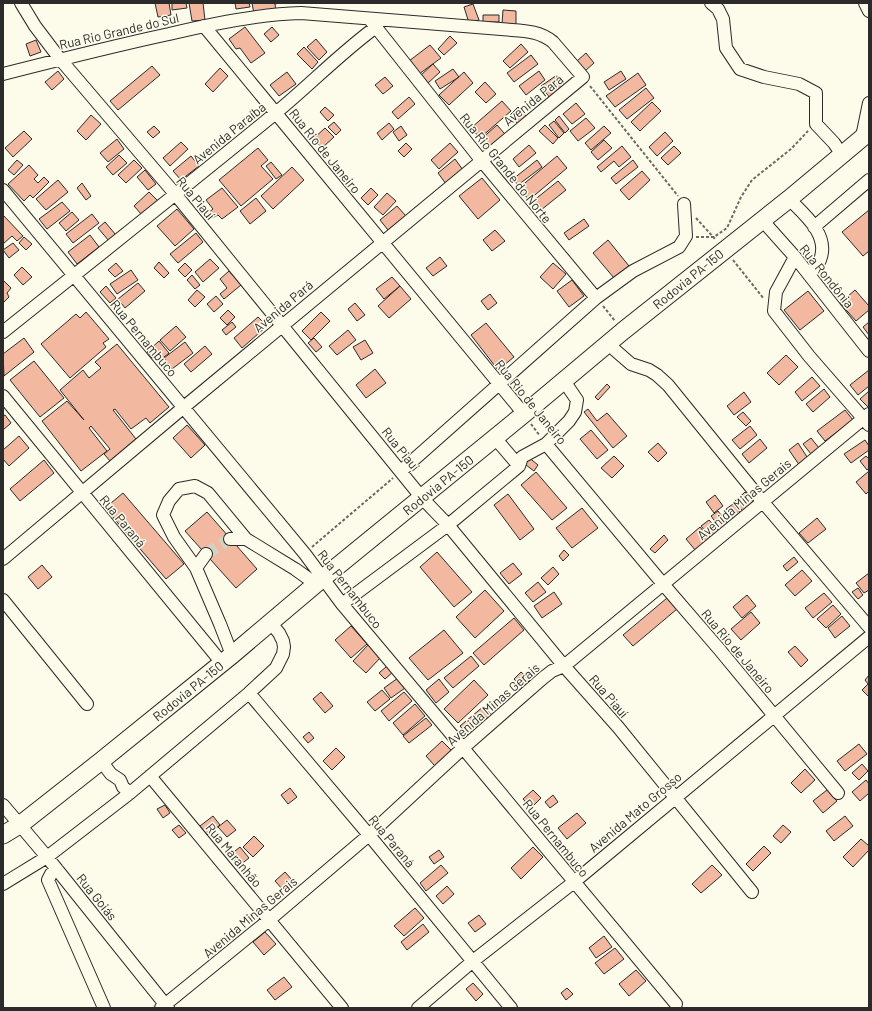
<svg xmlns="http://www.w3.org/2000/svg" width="872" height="1011" font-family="Barlow,sans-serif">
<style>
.building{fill:#f2b8a0;stroke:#2b2b2b}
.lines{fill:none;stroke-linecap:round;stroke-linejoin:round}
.minor-tunnel{stroke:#d3d1c4;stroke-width:12;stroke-dasharray:12 6;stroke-linecap:butt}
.minor-casing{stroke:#2b2b2b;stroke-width:14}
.highway-casing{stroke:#2b2b2b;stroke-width:19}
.path{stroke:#6a6964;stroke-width:2;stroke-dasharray:3 2;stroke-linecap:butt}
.minor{stroke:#fdfbea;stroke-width:12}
.highway{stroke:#fdfbea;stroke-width:17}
.labels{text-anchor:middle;stroke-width:3;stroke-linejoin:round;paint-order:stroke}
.street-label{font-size:13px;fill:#2b2b2b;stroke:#fdfbea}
</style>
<rect width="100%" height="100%" fill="#fdfbea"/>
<path class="building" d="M155 3H169L171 15 158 17Z
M172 3H186L187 8 172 10Z
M189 3H203L205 20 192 21Z
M235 3H249L250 7 236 9Z
M252 3H280L275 4 276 12 254 14Z
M473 4 479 20 469 23 464 7Z
M503 10 516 11V25L502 24Z
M483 15H499V22H483Z
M245 27 265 53 251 63 240 48 236 49 229 39Z
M272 27 279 35 271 42 264 34Z
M450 36 457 43 444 55 438 49Z
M316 39 327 52 319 60 307 47Z
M36 40 41 52 30 56 26 44Z
M521 44 528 52 510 68 503 61Z
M430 45 441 58 419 74 409 61Z
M304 47 318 62 312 69 297 54Z
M586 53 594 63 585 71 577 61Z
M531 55 538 64 514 82 507 73Z
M433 64 440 72 428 83 421 75Z
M152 66 160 75 118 110 110 101Z
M220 68 228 76 213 92 205 84Z
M453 69 459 77 440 89 435 81Z
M58 71 64 79 52 90 45 82Z
M539 71 545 80 526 95 519 86Z
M621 71 626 79 609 90 604 82Z
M287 72 296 84 279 96 270 85Z
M464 72 473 83 449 105 439 95Z
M638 73 646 85 615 107 606 96Z
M557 75 565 86 549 97 541 86Z
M385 77 393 86 383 94 375 85Z
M485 82 496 94 486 103 475 92Z
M646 88 654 98 627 119 619 110Z
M409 97 415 104 398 119 392 112Z
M502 101 511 111 480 138 471 128Z
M652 102 661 111 640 131 631 122Z
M576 103 585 114 572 124 563 114Z
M325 107 334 115 328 121 320 112Z
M518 107 529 119 520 126 510 115Z
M91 115 101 124 86 140 77 131Z
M559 116 569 129 565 133 555 120Z
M586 118 595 128 578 141 570 131Z
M554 121 564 133 559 138 549 125Z
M334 122 341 130 336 135 328 127Z
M389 123 394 129 382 140 377 133Z
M497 125 505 134 487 149 479 141Z
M545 125 558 138 553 144 539 131Z
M154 126 160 132 153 138 147 132Z
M401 126 407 135 399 141 393 132Z
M604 126 611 133 591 150 585 143Z
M325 128 334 137 322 148 313 139Z
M24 131 32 139 13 157 5 148Z
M665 132 673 141 657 156 649 147Z
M117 139 124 149 108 162 100 153Z
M604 140 612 148 598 160 591 152Z
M181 142 188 149 170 166 163 158Z
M406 143 412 149 404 157 398 151Z
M450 143 458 152 439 169 431 160Z
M529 145 536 153 519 167 513 159Z
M622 146 631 157 619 167 614 161 601 172 597 167Z
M674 146 681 153 668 165 661 158Z
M258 148 268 160 261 166 273 179 241 206 219 180Z
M119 155 127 163 113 175 106 167Z
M191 156 199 166 181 180 173 171Z
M557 156 567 168 529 200 519 188Z
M455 159 463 170 446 184 438 173Z
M17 160 23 165 14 175 8 170Z
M134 160 142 168 126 183 118 175Z
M537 160 542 167 518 185 513 179Z
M633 160 638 167 616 184 611 178Z
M271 162 282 175 276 179 266 166Z
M29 165 38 175 34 179 38 183 44 177 49 182 33 198 30 195 24 201 8 184Z
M292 167 304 180 273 209 261 196Z
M145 170 156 184 148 190 137 177Z
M642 171 650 180 629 200 620 190Z
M482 178 500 200 478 219 459 196Z
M58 180 68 192 46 210 36 199Z
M558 181 566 190 541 210 533 201Z
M82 183 91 196 86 200 77 188Z
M222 188 238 207 222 219 218 215 212 218 208 213 213 209 206 200Z
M371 188 378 195 368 205 361 198Z
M149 192 158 201 142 215 134 206Z
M387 193 396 201 383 215 374 207Z
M256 198 266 211 250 224 240 211Z
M62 202 70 211 47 229 39 219Z
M397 206 406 216 388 230 380 220Z
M177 209 194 229 175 246 157 226Z
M869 210V251L863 256 842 232Z
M72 212 79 220 66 231 59 223Z
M92 214 99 223 73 243 66 234Z
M3 215 23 236 17 241 12 236 3 244Z
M584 219 589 226 569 240 564 233Z
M105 222 116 235 109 241 98 228Z
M495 230 505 241 492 251 483 240Z
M196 233 203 242 178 263 170 254Z
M90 235 99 247 77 264 68 252Z
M24 237 32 244 26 250 19 243Z
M608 240 629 266 614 278 593 253Z
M13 243 19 250 9 258 3 250Z
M440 257 447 266 433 276 426 268Z
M210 259 219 268 203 282 195 272Z
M159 262 169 273 164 278 154 268Z
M116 263 123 271 115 277 108 270Z
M185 263 192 270 185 277 178 270Z
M553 263 566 274 553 289 540 277Z
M22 267 32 277 23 285 14 275Z
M131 270 138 280 117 294 110 284Z
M229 271 241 285 224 299 220 294 227 288 220 279Z
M192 275 200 285 195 289 187 280Z
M392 277 400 286 384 299 376 289Z
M3 280 11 288 7 293 9 297 3 303Z
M572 280 584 296 569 307 557 291Z
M138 283 145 291 125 308 118 299Z
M106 286 116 298 110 303 100 292Z
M400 286 411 299 389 318 378 306Z
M197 290 205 297 195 307 188 300Z
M855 290 869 306V310L856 321 840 303Z
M808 291 824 311 800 330 784 310Z
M490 294 497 303 488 310 481 301Z
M216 296 223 304 214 312 207 304Z
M355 303 365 315 357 321 348 309Z
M228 310 235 317 227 325 220 318Z
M86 312 109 339 103 343 106 347 70 378 41 344 76 314 80 318Z
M321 312 330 321 311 340 302 331Z
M258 317 267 326 242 348 234 338Z
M232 322 236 327 226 335 222 330Z
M869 322V335L863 327Z
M486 323 514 357 498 370 471 335Z
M176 326 186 337 170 351 160 340Z
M348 330 356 340 337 355 329 346Z
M24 338 34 352 4 376 3 354Z
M314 338 322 347 316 352 308 343Z
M365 340 373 353 361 360 353 347Z
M159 341 169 353 159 361 155 356 152 358 147 352Z
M185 342 193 353 172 369 164 358Z
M117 344 169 407 150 423 146 418 131 429 115 409 113 410 136 439 110 461 104 454 110 449 91 426 89 428 107 451 81 471 42 421 67 401 84 420 60 390 83 370 89 378 101 368 95 362Z
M205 346 212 354 191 372 184 364Z
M786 355 798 367 779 385 767 373Z
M34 361 64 398 40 417 10 380Z
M375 369 386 383 366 398 356 385Z
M869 370V386L858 395 850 385Z
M812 377 820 386 802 401 795 392Z
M607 384 610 387 598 400 595 397Z
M824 389 830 397 813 412 806 404Z
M869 391V408L860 399Z
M744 392 751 402 734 415 727 406Z
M588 409 597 421 607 413 627 436 613 448 584 412Z
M845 410 853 420 825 441 817 431Z
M743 412 751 421 746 426 737 417Z
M5 415 11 423 3 430V416Z
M187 425 205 445 191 458 173 438Z
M750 426 757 435 740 449 732 440Z
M591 430 608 450 597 459 580 439Z
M19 436 29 448 9 466 3 459V450Z
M811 438 819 448 811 454 803 444Z
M760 439 767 448 749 463 742 454Z
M865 440 869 446V450L851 463 844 454Z
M658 443 667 453 658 462 648 452Z
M798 443 809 460 800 466 789 450Z
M527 456 538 465 534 471 522 462Z
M614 456 624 466 612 478 601 468Z
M866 456 869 459V468L867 470 860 461Z
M44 460 54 473 20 501 10 489Z
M869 471V491L866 494 856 482Z
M536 472 567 508 552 520 521 485Z
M745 492 753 501 743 511 734 502Z
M123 493 184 564 166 579 105 508Z
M508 494 534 529 520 540 494 505Z
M715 495 723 506 714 513 706 502Z
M733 504 742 515 735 520 726 509Z
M582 508 598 528 572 548 556 528Z
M718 511 728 524 721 529 711 516Z
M207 512 257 569 236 588 185 531Z
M817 518 826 529 808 543 799 533Z
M709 520 719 531 711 538 701 526Z
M700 527 710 539 696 551 686 539Z
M664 535 668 540 655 553 650 549Z
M564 550 569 555 563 561 559 556Z
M437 552 472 592 454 607 420 567Z
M794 557 798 562 787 571 783 566Z
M513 563 522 574 509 584 500 573Z
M42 565 52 577 38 589 28 577Z
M553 567 559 574 548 585 541 578Z
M802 570 812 581 795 596 785 585Z
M869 573V590L864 593 856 583Z
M538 582 546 592 533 602 525 593Z
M858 588 863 595 858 599 852 592Z
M485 590 504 611 475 638 456 617Z
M554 592 562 604 542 618 534 606Z
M824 593 832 602 813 618 805 608Z
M747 595 756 606 742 618 733 607Z
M667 598 677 609 633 646 623 635Z
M833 605 841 614 826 628 817 619Z
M751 612 760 623 741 640 731 629Z
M842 616 850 626 835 638 828 628Z
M514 618 524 630 484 665 473 653Z
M351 626 367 644 351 658 335 640Z
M444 630 463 653 428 680 409 658Z
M368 645 381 657 366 673 353 661Z
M795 646 808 660 801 667 788 652Z
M471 656 479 666 453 688 444 678Z
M387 666 393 672 385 679 379 673Z
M521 672 530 680 522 688 514 679Z
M869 675V696H868L862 690 868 684 865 680Z
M398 678 405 688 391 698 384 688Z
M439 679 449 692 436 703 426 690Z
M474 680 488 695 458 723 444 709Z
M382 690 390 699 375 711 367 702Z
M321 692 333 706 325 713 313 699Z
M404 692 412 701 389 721 381 711Z
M415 704 425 716 403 735 393 723Z
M484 706 494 718 470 738 460 726Z
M426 718 432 725 409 743 403 736Z
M309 732 314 738 308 743 303 737Z
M442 741 452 751 435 766 426 756Z
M859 744 867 754 845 771 837 761Z
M336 748 345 757 332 770 323 761Z
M862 764 868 771 859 780 852 773Z
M805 769 815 780 801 793 791 783Z
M866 780 869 784V793L860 801 852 792Z
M290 788 297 797 288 804 281 795Z
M533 790 541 798 531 808 523 799Z
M827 790 837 801 823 813 813 801Z
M553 795 558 802 550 808 545 802Z
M165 805 170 813 163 818 157 809Z
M577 813 586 823 567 839 558 828Z
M213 816 220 825 207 835 200 826Z
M845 816 853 826 834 841 826 831Z
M227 820 236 830 227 837 218 827Z
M179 825 186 833 179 838 172 830Z
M783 825 791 832 781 843 773 836Z
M254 836 264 846 253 857 243 847Z
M861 839 869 846V850L853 867 843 857Z
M764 846 771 853 753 871 746 864Z
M240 847 249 858 239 866 230 855Z
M533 847 543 857 521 879 511 868Z
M439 850 444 857 434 864 429 857Z
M441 865 448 873 426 891 420 883Z
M712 865 722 875 701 893 692 884Z
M285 872 293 881 283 890 275 881Z
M447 886 454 894 443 904 436 896Z
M415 908 424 918 404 936 394 926Z
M479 915 486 924 475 932 468 923Z
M423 924 429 932 407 950 401 942Z
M265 932 276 944 264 955 253 942Z
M604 936 612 947 596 958 589 948Z
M615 948 624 959 604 974 595 963Z
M636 970 646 981 629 996 619 984Z
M284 977 292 987 275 1000 267 990Z
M473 983 483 994 476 1001 466 989Z
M567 988 573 994 566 1000 561 993Z"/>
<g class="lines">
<path class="minor-tunnel" d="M206 554 230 539"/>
<g class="minor-casing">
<path id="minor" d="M21 3 35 26 60 59 176 195 422 498 448 525 564 666 618 727 752 892
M711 3 718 9 723 19 726 48 740 69 764 77 799 84 816 93V124L834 143 842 155
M865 3 869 11
M371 21 481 160 596 298
M204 26 524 414
M3 74C58 60 113 46 169 34 211 24 258 14 301 13L512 30C527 31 541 32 553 42L583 77 184 407 3 559
M862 137 869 103
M3 190 305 554 342 604 463 748 676 1004
M789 199C804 214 830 235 820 260 818 265 812 270 809 275
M762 220 795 257 869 351
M814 227 869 180
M795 257 776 292 774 311 809 356 869 425
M3 332C93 260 183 189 272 116 308 87 339 54 376 27
M608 344 631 364 649 370 657 375 668 385 762 501 869 627
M3 396 222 663
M495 438 519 466
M546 444 663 584 719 649 838 793
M401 471 596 298 633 271 679 247 686 236 684 204
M230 539H246
M196 568 206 554
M3 600 87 704
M342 604 448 525 519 466 522 457 546 444 569 421 575 412 577 400 564 381
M232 655 220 624 196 568 174 537 163 515 169 501 179 489 195 486 208 493 246 539 295 569 316 584
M249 693 369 835 511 1008
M101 761 111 774 120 780 123 787 130 793
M150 776 342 1008
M3 805 47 857 168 1008
M56 868 51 874 48 880 104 1008
M3 884 47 857 130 793 249 693 276 668 283 654 284 647 283 641 279 633 270 622
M161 1008 269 920 369 835 463 748 543 678 552 671 564 666 869 414
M418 1008 473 961 574 882 869 637"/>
</g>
<g class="highway-casing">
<path id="highway" d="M3 835 21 824 101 761 232 655 323 578 524 414 623 331 789 199 862 138 869 130"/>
</g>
<path class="path" d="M590 86 678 196
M696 218 716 240
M696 237H714L727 228 741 197 752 180 791 149 808 131
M733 260 764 299
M603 306 615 321
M531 424 540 436
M312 547 393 478"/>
<use href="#minor" class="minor"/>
<use href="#highway" class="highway"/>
</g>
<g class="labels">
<g class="street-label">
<text transform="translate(119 31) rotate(-13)" y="5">Rua Rio Grande do Sul</text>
<text transform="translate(533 100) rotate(-39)" y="5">Avenida Pará</text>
<text transform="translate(229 133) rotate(-39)" y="5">Avenida Paraíba</text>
<text transform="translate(325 151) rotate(51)" y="5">Rua Rio de Janeiro</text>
<text transform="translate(506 168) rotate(51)" y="5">Rua Rio Grande do Norte</text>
<text transform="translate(196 198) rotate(50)" y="5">Rua Piauí</text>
<text transform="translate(827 276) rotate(51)" y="5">Rua Rondônia</text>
<text transform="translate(688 279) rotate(-39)" y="5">Rodovia PA-150</text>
<text transform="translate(283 306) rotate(-40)" y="5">Avenida Pará</text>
<text transform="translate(144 338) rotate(50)" y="5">Rua Pernambuco</text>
<text transform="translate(531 402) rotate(51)" y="5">Rua Rio de Janeiro</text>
<text transform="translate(401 449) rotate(51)" y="5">Rua Piauí</text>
<text transform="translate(438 485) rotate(-39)" y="5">Rodovia PA-150</text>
<text transform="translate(744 499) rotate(-40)" y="5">Avenida Minas Gerais</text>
<text transform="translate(123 521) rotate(50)" y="5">Rua Paraná</text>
<text transform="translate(350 589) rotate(52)" y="5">Rua Pernambuco</text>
<text transform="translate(738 651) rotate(50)" y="5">Rua Rio de Janeiro</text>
<text transform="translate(188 691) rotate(-39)" y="5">Rodovia PA-150</text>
<text transform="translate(609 696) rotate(49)" y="5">Rua Piauí</text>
<text transform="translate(493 704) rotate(-41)" y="5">Avenida Minas Gerais</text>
<text transform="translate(635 812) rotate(-40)" y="5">Avenida Mato Grosso</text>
<text transform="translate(556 838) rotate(51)" y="5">Rua Pernambuco</text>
<text transform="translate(392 841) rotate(50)" y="5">Rua Paraná</text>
<text transform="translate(234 855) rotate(50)" y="5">Rua Maranhão</text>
<text transform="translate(97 897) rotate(51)" y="5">Rua Goiás</text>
<text transform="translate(250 917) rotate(-40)" y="5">Avenida Minas Gerais</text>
</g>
</g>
<rect width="872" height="1011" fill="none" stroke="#2b2b2b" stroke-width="8"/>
</svg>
